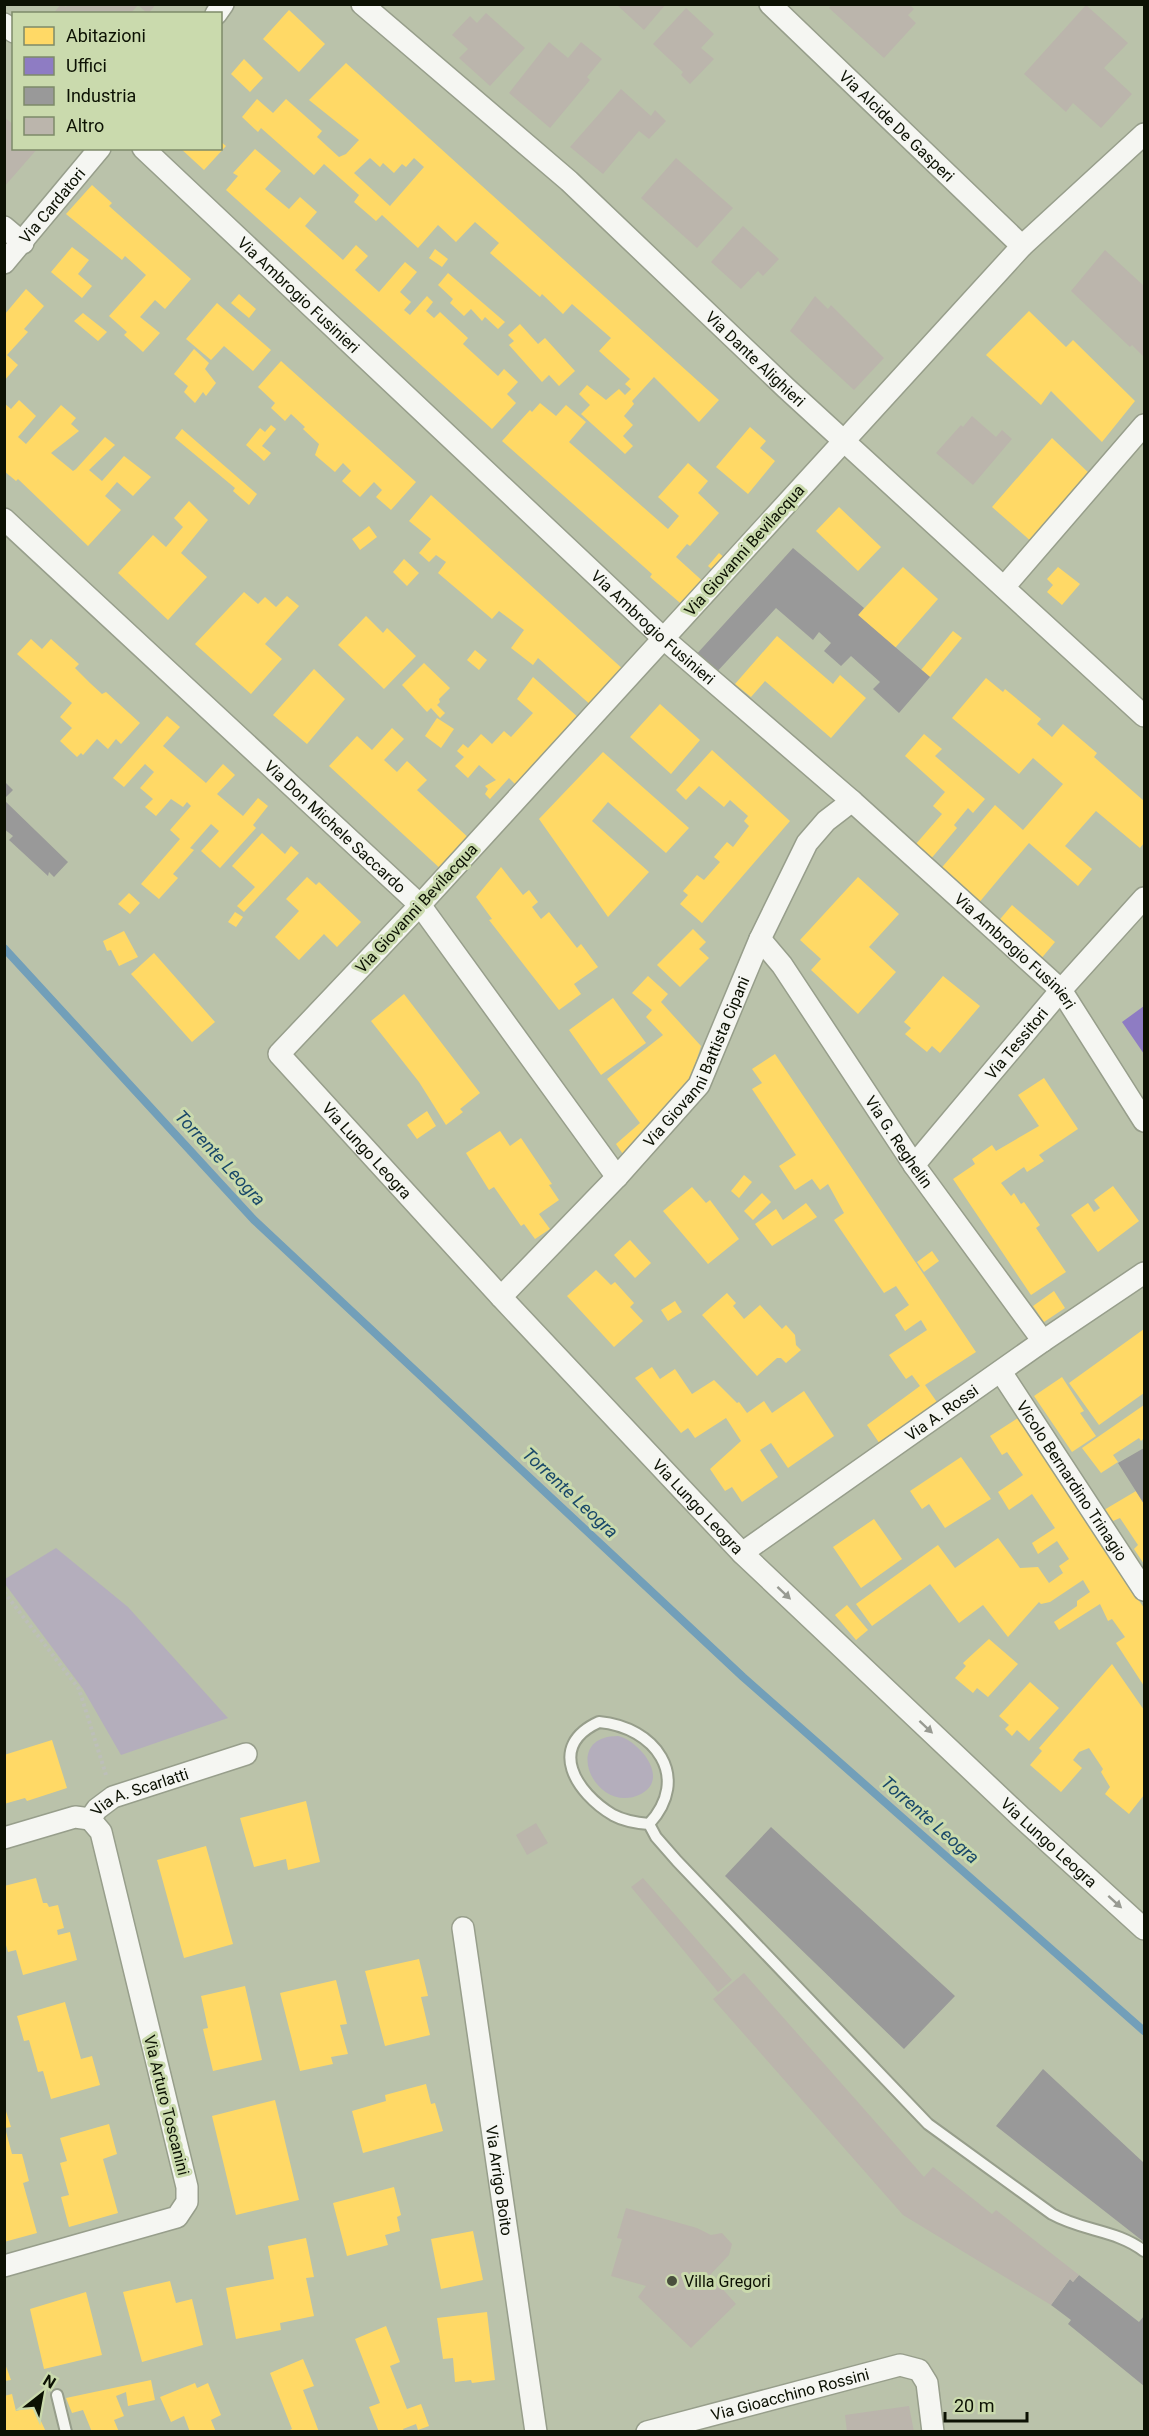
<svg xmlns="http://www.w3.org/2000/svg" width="1149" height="2436" font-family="Roboto,sans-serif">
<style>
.green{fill:#b4aebc}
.homes{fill:#ffd966;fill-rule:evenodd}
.offices{fill:#8e7cc3}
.industry{fill:#999}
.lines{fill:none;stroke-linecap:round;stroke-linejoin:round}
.stream{stroke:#729fb9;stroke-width:8}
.building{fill:#bbb5ac}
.service-casing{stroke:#979e8b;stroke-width:14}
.minor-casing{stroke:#979e8b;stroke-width:24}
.path{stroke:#bdbfb9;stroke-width:4;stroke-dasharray:3 3;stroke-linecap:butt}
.service{stroke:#f5f6f2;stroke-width:10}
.minor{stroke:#f5f6f2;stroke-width:21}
.oneway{fill:#989a92}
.poi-dot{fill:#494f3d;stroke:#cadaad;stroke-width:2}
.labels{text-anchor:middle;stroke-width:6;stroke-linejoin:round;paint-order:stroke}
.street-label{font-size:16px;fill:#0c1103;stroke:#cadaad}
.poi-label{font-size:16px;fill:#0c1103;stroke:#cadaad;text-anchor:start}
.water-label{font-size:18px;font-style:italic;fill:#194869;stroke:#cadaad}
</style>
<rect width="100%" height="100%" fill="#bac2aa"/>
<path class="green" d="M56 1548 128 1607 228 1718 121 1755 83 1689 5 1584V1579Z
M618 1736C638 1740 671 1778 641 1794 596 1817 559 1736 618 1736Z"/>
<path class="homes" d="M289 10 325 44 299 72 263 39Z
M244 59 263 78 250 92 231 74Z
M346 63 719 400 699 422 654 377 632 401 634 404 624 416 633 425 623 436 633 446 625 454 581 414 590 405 579 394 587 385 606 400 619 389 625 395 631 389 625 384 630 379 599 351 611 338 572 304 563 314 542 294 540 297 490 253 499 243 475 222 456 242 438 225 418 248 382 215 376 221 354 202 359 195 324 164 314 175 261 128 258 132 242 117 257 99 273 113 286 99 322 131 317 137 339 157 346 154 359 140 309 100ZM370 158 380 167 383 163 394 173 402 164 406 167 414 158 424 167 390 206 354 173Z
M220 141 226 146 204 170 180 148H220Z
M255 149 281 171 265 189 289 209 300 197 317 212 305 226 343 260 356 245 368 256 355 270 379 292 405 262 417 272 400 292 411 302 404 310 410 315 427 296 433 302 426 311 434 318 440 312 468 338 463 344 498 376 504 369 518 382 507 394 516 403 492 429 226 190 238 176 233 173Z
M92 185 112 203 109 206 191 279 165 309 155 300 140 317 160 333 143 352 124 335 127 332 109 316 146 275 125 256 122 260 66 214Z
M72 247 89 260 78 274 92 286 82 298 51 272Z
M435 249 448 259 442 267 429 258Z
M448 273 505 322 498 329 485 317 482 321 471 309 464 316 450 303 453 299 438 285Z
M26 289 44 306 24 329 28 332 7 355 18 365 4 381 5 314Z
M239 294 256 309 249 318 231 303Z
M217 303 271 350 253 371 224 346 211 360 186 339Z
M1029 311 1066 347 1073 340 1135 401 1102 442 1051 391 1041 405 986 355Z
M83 313 107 332 98 341 74 321Z
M520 324 538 344 545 338 575 371 559 386 549 375 542 382 509 345 514 341 508 335Z
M194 349 209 363 205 369 216 383 206 396 203 392 195 403 184 392 188 386 174 374Z
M281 361 416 482 391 510 376 497 382 490 374 482 360 497 342 481 351 471 343 463 335 472 315 455 319 444 303 429 305 427 291 414 285 421 271 408 275 403 258 387Z
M19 400 36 416 18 437 26 444 61 405 76 418 71 424 79 431 51 453 57 458 73 471 76 469 105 437 115 445 89 470 102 481 124 456 151 477 133 496 117 482 105 496 121 510 88 546 18 479 16 481 4 471V403L11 409Z
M540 403 556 416 566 405 586 422 569 442 668 529 679 516 658 497 688 463 708 481 698 493 719 513 690 546 687 544 676 557 707 585 686 608 650 577 652 574 502 441 530 410 532 412Z
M271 425 276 429 262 446 271 453 264 461 246 445 260 428 265 432Z
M750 427 766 441 760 448 775 461 748 494 716 467Z
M182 429 257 494 249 505 233 491 235 488 175 438Z
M1052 438 1091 475 1033 543 992 507Z
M431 495 625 671 593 707 538 658 533 665 511 648 524 630 499 611 492 619 438 573 446 562 436 555 429 562 419 553 431 539 409 521Z
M189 501 208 520 181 553 207 577 168 620 118 573 153 535 166 547 183 527 174 518Z
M839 507 881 547 858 571 816 531Z
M369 526 377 537 360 550 352 539Z
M719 553 727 560 716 573 708 566Z
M404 559 419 573 407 586 393 572Z
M903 567 938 599 895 648 858 615Z
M1058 567 1080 584 1062 605 1047 592 1053 585 1047 579Z
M244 592 258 604 265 597 276 607 287 596 299 606 265 644 282 659 251 694 195 644Z
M366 616 383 633 387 628 416 656 384 689 338 645Z
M953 631 962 638 930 677 921 670Z
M777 636 833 684 840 675 866 698 831 738 765 681 751 697 735 684Z
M31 639 42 649 51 639 79 664 75 668 90 683 102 694 106 692 140 723 121 744 116 739 108 749 97 739 83 755 81 753 77 757 60 741 72 728 60 717 72 703 17 654Z
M475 650 487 660 479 670 467 660Z
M424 663 450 688 439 699 440 702 437 705 445 713 440 718 431 708 427 712 402 685Z
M314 669 345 699 307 744 273 715Z
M533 677 580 719 522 791 509 778 490 799 485 794 488 789 485 786 496 780 479 765 468 778 455 766 464 757 457 751 463 744 468 748 481 734 492 744 504 731 511 737 533 713 517 699Z
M986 678 1003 692 1005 689 1041 719 1037 724 1052 737 1063 724 1097 753 1094 757 1144 801V843L1140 848 1096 811 1065 846 1092 869 1078 886 1029 843 977 905 938 872 995 805 1023 830 1063 784 1033 758 1019 774 952 718Z
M660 704 700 740 671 774 630 737Z
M167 716 180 727 163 746 206 783 223 764 235 775 217 794 243 816 258 798 268 806 253 825 256 828 220 868 201 851 219 831 211 824 190 848 194 850 173 874 178 878 159 899 141 884 180 839 170 830 191 806 187 802 183 807 171 799 156 816 145 807 153 799 140 788 154 772 145 764 124 787 113 778Z
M437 718 454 729 441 748 425 736Z
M392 728 404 739 384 760 397 772 407 761 427 780 417 790 472 841 444 872 329 766 357 736 372 750Z
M924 734 942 749 935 756 985 799 973 813 968 808 954 825 957 828 924 867 908 853 942 814 933 806 945 792 905 756Z
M712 750 790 821 702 923 680 904 688 895 683 891 697 875 704 880 720 862 714 857 727 842 733 847 749 826 744 821 748 816 730 800 724 807 699 786 686 800 676 790Z
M603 752 689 828 666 853 608 802 592 821 649 872 608 917 539 819Z
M262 833 285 854 291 846 299 853 244 912 237 906 255 887 232 866Z
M501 867 523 895 529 890 538 902 532 907 541 919 549 912 577 948 581 944 598 967 574 984 581 994 559 1010 489 920 492 919 476 897Z
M307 877 316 885 319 882 361 922 337 947 324 934 299 960 275 937 299 911 286 899Z
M858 877 899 914 869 947 896 972 858 1014 811 970 821 959 800 940Z
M129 893 140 903 130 914 118 904Z
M1012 905 1055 942 1040 960 996 924Z
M235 912 243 917 236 927 228 922Z
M693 929 706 942 699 949 709 958 680 987 657 965Z
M124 931 138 957 119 966 111 950 107 951 103 941Z
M154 953 215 1022 192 1042 131 974Z
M648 976 668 994 661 1002 701 1046 687 1090 627 1160 616 1144 640 1123 607 1079 663 1035 646 1017 652 1010 632 993Z
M943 976 980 1006 940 1053 932 1046 927 1052 905 1034 911 1028 904 1022Z
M404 994 480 1093 460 1109 463 1112 446 1125 419 1082 371 1021Z
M613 998 646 1043 601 1075 569 1030Z
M775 1054 976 1352 925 1385 939 1405 882 1447 867 1425 920 1386 912 1375 906 1379 889 1355 927 1330 921 1320 905 1331 895 1315 909 1305 896 1286 884 1293 834 1220 844 1213 828 1184 820 1190 812 1179 795 1190 779 1166 796 1155 752 1089 762 1083 752 1069Z
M1044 1078 1078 1129 1039 1155 1044 1161 1027 1172 1024 1167 1001 1183 1011 1196 1014 1193 1021 1204 1024 1202 1040 1225 1036 1228 1066 1272 1031 1295 953 1179 975 1164 972 1159 992 1145 996 1151 1039 1126 1018 1095Z
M427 1111 436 1126 417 1139 407 1125Z
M500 1131 510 1146 521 1138 552 1184 549 1185 559 1200 539 1214 550 1229 535 1239 524 1224 521 1226 494 1187 489 1190 466 1153Z
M744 1175 752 1182 739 1198 731 1191Z
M1113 1186 1139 1221 1098 1252 1071 1215 1088 1203 1094 1212 1100 1208 1094 1200Z
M692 1187 706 1203 710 1200 739 1239 708 1264 663 1211Z
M762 1193 771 1202 753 1220 744 1211Z
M806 1203 817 1217 772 1246 755 1224 776 1209 783 1220Z
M630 1240 651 1263 635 1278 614 1255Z
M932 1251 939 1261 924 1272 917 1262Z
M596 1270 611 1285 615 1282 634 1303 630 1307 643 1321 614 1347 567 1296Z
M1054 1291 1065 1308 1044 1322 1033 1306Z
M727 1293 736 1303 733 1306 744 1319 760 1305 782 1329 786 1325 795 1335 796 1345 801 1350 786 1363 781 1358H777L757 1376 702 1315Z
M675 1301 682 1312 668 1321 661 1310Z
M1144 1329V1393L1099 1425 1069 1383Z
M652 1367 660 1379 675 1369 692 1394 714 1380 737 1403 739 1402 747 1413 764 1401 772 1413 804 1391 834 1436 788 1468 771 1443 760 1450 778 1477 742 1502 732 1487 725 1491 710 1469 741 1441 726 1418 695 1438 688 1428 681 1433 635 1378Z
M1062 1377 1084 1411 1080 1413 1096 1436 1072 1452 1034 1396Z
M1144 1405V1438L1141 1441 1139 1438 1113 1455 1118 1462 1101 1473 1082 1448Z
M1018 1418 1144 1608V1686L1116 1643 1125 1637 1112 1619 1108 1621 1100 1604 1059 1630 1054 1622 1077 1606V1601L1090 1592 1083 1580 1050 1602 1041 1604 1039 1602 1008 1637 983 1605 959 1623 930 1584 872 1626 856 1604 938 1545 955 1568 998 1538 1020 1568 1038 1567 1049 1583 1063 1573 1059 1566 1069 1559 1057 1541 1038 1554 1032 1543 1055 1528 1032 1494 1009 1510 998 1492 1023 1475 1007 1452 1002 1455 990 1436Z
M961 1457 991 1499 945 1528 929 1504 922 1509 910 1491Z
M1136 1491 1144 1504V1564L1134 1549 1138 1545 1120 1518 1113 1521 1104 1510Z
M874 1519 902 1559 861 1588 833 1547Z
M847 1605 868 1630 856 1640 835 1615Z
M989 1639 1018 1664 988 1697 977 1688 973 1693 955 1678 966 1666 963 1663Z
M1112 1664 1144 1710V1795L1129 1814 1105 1794 1110 1787 1101 1772 1103 1769 1089 1748 1079 1752 1073 1760 1082 1768 1061 1792 1030 1765 1042 1751 1039 1748Z
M1030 1682 1059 1708 1029 1741 1017 1730 1012 1736 1005 1729 1009 1725 999 1716Z
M52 1740 67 1788 27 1801 25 1798 4 1804V1755Z
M306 1801 320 1862 288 1870 286 1859 254 1867 240 1818Z
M206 1846 233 1944 184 1958 157 1860Z
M36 1878 43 1903H47L49 1907 58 1905 64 1928 57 1930 58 1935 70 1932 77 1960 23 1975 16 1950 8 1952 4 1938V1886Z
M419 1959 428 1996 421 1997 430 2035 385 2046 365 1971Z
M336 1980 347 2024 340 2025 348 2054 331 2057 333 2064 300 2071 280 1993Z
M245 1986 262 2060 213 2071 203 2029 208 2028 201 1996Z
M65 2002 81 2059 92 2056 100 2085 51 2099 43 2071 38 2072 29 2040 24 2041 17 2016Z
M426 2084 431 2104 435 2103 443 2131 363 2153 352 2111 386 2101 385 2095Z
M275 2100 299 2200 236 2215 212 2116Z
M4 2105 11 2127 5 2128 12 2154H22L29 2181 23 2183 37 2233 4 2242Z
M109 2124 117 2154 103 2159 118 2213 69 2227 61 2197 69 2195 60 2163 67 2161 60 2138Z
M394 2187 401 2215 397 2217 400 2231 385 2235 388 2245 347 2256 333 2203Z
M473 2231 483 2280 441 2289 431 2239Z
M306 2238 314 2277 306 2278 314 2316 280 2323 281 2330 236 2339 226 2288 274 2279 268 2246Z
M170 2281 176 2303 192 2299 203 2345 142 2362 123 2292Z
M86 2292 102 2355 44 2369 30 2309Z
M487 2312 495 2380 472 2383 471 2380 455 2382 453 2358 443 2359 437 2318Z
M386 2326 400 2362 390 2366 407 2409 421 2404 429 2426 418 2430 416 2424 403 2429 404 2432H379L369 2407 380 2403 355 2339Z
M303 2359 314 2386 303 2390 319 2432H286L292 2429 270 2373Z
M4 2361 11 2380 4 2381Z
M151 2380 155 2400 128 2406 126 2392 116 2396 124 2416 114 2420 119 2432H92L83 2410 72 2413 66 2398Z
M195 2383 197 2388 208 2383 221 2415 211 2420 216 2432H190L184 2416 171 2422 160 2397Z
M12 2394 16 2411 34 2406 46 2432H4V2396Z"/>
<path class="offices" d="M1144 1006V1054L1122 1022Z"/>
<path class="industry" d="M793 548 864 608 858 615 930 677 899 713 873 689 880 682 851 656 841 666 824 651 831 643 819 632 813 640 776 608 714 675 694 657Z
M4 781 13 790 4 799Z
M4 800 68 862 54 877 49 872 48 876 9 840 13 836 4 829Z
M1144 1448V1504L1118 1463Z
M771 1827 955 1996 904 2049 725 1876Z
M1043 2069 1144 2163V2242L996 2126Z
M1079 2275 1139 2322 1144 2316V2386L1068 2324 1071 2320 1051 2305 1070 2279 1073 2282Z"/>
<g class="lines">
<path class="stream" d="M4 948 254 1220 743 1677 1144 2031"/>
</g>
<path class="building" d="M61 4 66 7 68 4H156L148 14 138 5 130 14H53Z
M616 4H666L644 30Z
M832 4H909L914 9 908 15 916 23 884 58 829 8Z
M1086 5 1128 43 1104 68 1132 94 1101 128 1073 103 1066 112 1024 74Z
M686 8 714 34 701 48 714 59 690 84 681 75 683 72 653 44Z
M486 13 525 48 490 86 459 58 468 49 452 35 470 16 477 23Z
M549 42 568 58 581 42 602 59 587 77 590 80 550 128 509 93Z
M621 89 651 116 655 110 666 121 649 139 639 131 603 174 570 147Z
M4 117 14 125V148H38L4 187Z
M676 158 733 208 697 248 641 198Z
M743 226 779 259 763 276 758 271 741 289 711 262Z
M1105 250 1144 286V357L1132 345 1130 347 1071 291Z
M815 296 828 309 831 305 884 358 854 390 790 331Z
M972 416 996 437 1002 430 1012 439 973 485 936 453 961 425 963 427Z
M536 1823 548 1843 527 1855 516 1835Z
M643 1878 732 1980 718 1992 631 1887Z
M744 1973 924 2177 933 2167 992 2214 996 2210 1079 2275 1073 2282 1070 2279 1051 2305 903 2215 713 1999Z
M626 2208 697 2228 711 2235 722 2233 732 2244 729 2255 710 2275 736 2304 691 2348 638 2297 646 2286 611 2276 622 2239 617 2238Z
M909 2406 914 2432H847L845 2415Z"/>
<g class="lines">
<g class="service-casing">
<path id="service" d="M599 1722C655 1727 692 1777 649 1824 637 1823 624 1821 613 1815 576 1793 546 1746 599 1722Z
M649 1824 656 1837 677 1861 928 2124 1052 2214C1082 2231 1117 2230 1144 2251
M57 2395 66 2432"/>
</g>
<g class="minor-casing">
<g id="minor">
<path id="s1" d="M362 4 569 181 786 388 1144 716"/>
<path id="s2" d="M770 4 1022 246"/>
<path d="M216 14 223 4"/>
<path d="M4 24 14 32"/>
<path id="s3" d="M1144 134 1022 246 420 905 279 1054 501 1297 742 1553 1021 1817 1144 1929"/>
<path id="s4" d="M143 148 664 639 852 801 1061 990 1144 1121"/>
<path d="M4 227 23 243"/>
<path id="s5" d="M4 263 100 148"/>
<path id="s6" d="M4 519 420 905 617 1177"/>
<path d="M1004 587 1144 425"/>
<path id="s7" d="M760 939 782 965 914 1165 1043 1341"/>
<path id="s8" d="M914 1165 1061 990 1144 898"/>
<path id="s9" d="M501 1297 617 1177 699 1085 760 939 807 843 826 821 852 801"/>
<path id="s10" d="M1001 1372 1144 1590"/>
<path id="s11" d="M742 1553 1043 1341 1144 1273"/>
<path id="s12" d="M4 1838 75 1817 90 1819 97 1809 113 1797 246 1754"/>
<path id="s13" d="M463 1928 536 2432"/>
<path d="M4 2266 177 2217 187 2202V2187L101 1832 90 1819"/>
<path id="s14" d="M647 2432 900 2365 919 2370 927 2383 933 2432"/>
</g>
</g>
<path class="path" d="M4 1592 79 1689 106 1775"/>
<use href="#service" class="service"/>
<use href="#minor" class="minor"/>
</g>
<defs><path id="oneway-solid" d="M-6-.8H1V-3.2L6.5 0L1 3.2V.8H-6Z" transform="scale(1.5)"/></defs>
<g class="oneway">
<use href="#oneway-solid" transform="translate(784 1593) rotate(43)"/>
<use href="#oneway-solid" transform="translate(926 1727) rotate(43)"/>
<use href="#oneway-solid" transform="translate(1115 1902) rotate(42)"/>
</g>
<circle class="poi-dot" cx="672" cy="2281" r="6"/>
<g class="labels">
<g class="street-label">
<text dy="6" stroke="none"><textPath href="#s2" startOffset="176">Via Alcide De Gasperi</textPath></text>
<text dy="6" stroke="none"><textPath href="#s5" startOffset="75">Via Cardatori</textPath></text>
<text dy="6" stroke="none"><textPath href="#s4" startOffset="214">Via Ambrogio Fusinieri</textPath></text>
<text dy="6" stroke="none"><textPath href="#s1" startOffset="530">Via Dante Alighieri</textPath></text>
<text transform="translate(744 550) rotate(-48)" y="6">Via Giovanni Bevilacqua</text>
<text dy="6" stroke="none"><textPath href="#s4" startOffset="700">Via Ambrogio Fusinieri</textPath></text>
<text dy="6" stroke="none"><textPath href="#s6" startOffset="452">Via Don Michele Saccardo</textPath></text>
<text transform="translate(416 908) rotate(-47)" y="6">Via Giovanni Bevilacqua</text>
<text dy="6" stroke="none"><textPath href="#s4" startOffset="1186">Via Ambrogio Fusinieri</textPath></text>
<text dy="6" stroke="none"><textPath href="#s8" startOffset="159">Via Tessitori</textPath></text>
<text dy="6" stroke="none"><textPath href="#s9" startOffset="309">Via Giovanni Battista Cipani</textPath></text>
<text dy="6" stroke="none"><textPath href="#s7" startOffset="246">Via G. Reghelin</textPath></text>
<text dy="6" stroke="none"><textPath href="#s3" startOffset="1394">Via Lungo Leogra</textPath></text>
<text dy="6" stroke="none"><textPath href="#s11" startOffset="244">Via A. Rossi</textPath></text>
<text dy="6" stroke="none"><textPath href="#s10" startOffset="130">Vicolo Bernardino Trinagio</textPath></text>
<text dy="6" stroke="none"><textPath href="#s3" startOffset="1880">Via Lungo Leogra</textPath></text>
<text dy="6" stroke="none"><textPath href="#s12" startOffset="148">Via A. Scarlatti</textPath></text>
<text dy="6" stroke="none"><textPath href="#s3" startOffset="2366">Via Lungo Leogra</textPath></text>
<text transform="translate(167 2105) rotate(76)" y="6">Via Arturo Toscanini</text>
<text dy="6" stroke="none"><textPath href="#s13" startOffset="255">Via Arrigo Boito</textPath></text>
<text dy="6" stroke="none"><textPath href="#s14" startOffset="148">Via Gioacchino Rossini</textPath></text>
</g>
<g class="poi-label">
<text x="684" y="2287">Villa Gregori</text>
</g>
<g class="water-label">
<text transform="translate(220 1158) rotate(47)" y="6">Torrente Leogra</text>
<text transform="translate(570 1493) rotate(43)" y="6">Torrente Leogra</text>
<text transform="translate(930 1820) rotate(41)" y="6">Torrente Leogra</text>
</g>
</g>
<rect width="1149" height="2436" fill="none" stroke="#0c1103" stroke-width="12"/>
<rect x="12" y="12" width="210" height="138" fill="#cadaad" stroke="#7e8a69" stroke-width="1.5"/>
<rect x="24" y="27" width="30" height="18" fill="#ffd966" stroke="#7e8a69" stroke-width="1.5"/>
<text x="66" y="42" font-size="18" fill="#0c1103">Abitazioni</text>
<rect x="24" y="57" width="30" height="18" fill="#8e7cc3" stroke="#7e8a69" stroke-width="1.5"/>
<text x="66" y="72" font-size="18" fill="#0c1103">Uffici</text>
<rect x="24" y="87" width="30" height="18" fill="#999999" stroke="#7e8a69" stroke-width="1.5"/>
<text x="66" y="102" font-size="18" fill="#0c1103">Industria</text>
<rect x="24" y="117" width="30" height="18" fill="#bbb5ac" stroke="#7e8a69" stroke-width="1.5"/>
<text x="66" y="132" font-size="18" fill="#0c1103">Altro</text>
<g transform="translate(42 2394) rotate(31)" stroke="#cadaad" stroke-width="4.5" paint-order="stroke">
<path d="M0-4.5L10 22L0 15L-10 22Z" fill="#0c1103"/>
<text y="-9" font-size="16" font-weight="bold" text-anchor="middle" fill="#0c1103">N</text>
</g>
<path d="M945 2412v9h82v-9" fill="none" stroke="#0c1103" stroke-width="3"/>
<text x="954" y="2412" font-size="18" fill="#0c1103" stroke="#cadaad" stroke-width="4.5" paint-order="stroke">20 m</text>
</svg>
